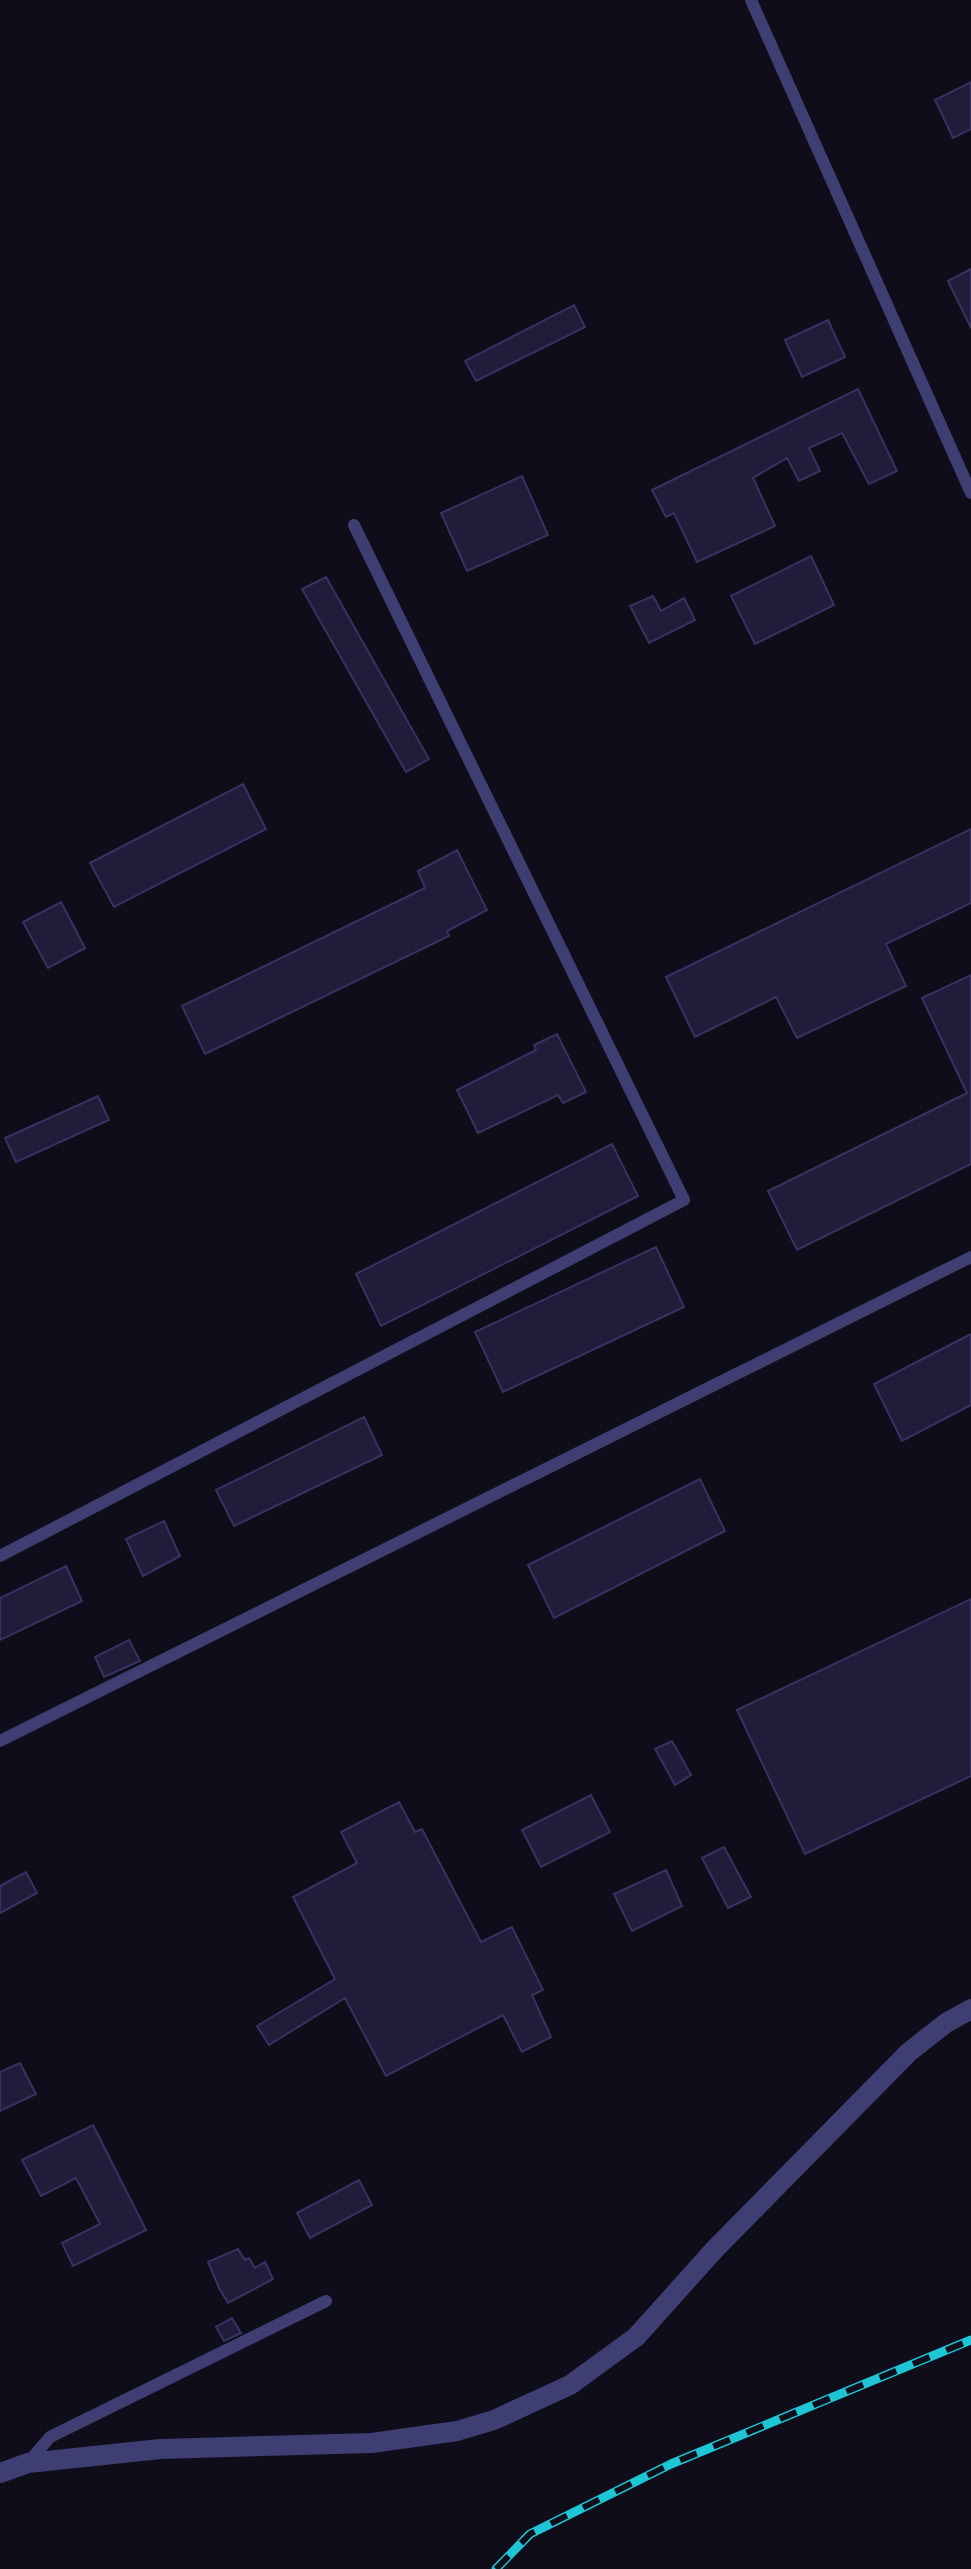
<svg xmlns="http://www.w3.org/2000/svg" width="971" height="2569" font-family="'Fira Sans',sans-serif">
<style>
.building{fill:#211c39;stroke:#3a3162;stroke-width:2}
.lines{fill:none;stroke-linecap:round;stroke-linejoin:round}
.service{stroke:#3f3e73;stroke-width:12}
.tertiary{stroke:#3f3e73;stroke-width:20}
.rail-casing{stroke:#1dc5d5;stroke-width:9}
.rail{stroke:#0f0d1a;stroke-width:6;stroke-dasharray:18;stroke-linecap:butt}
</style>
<rect width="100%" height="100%" fill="#0f0d1a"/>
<path class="building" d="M971 82V129L953 138 935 100Z
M971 269V328L948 281Z
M574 305 585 327 476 381 465 361Z
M828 320 845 357 802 377 785 340Z
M858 389 897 471 869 484 842 433 809 448 820 471 799 481 787 458 753 478 775 526 697 562 674 513 666 517 652 490Z
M522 476 548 535 467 571 441 513Z
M811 556 834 605 755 644 731 596Z
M326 577 429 759 406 772 302 589Z
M653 596 661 611 684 598 695 620 649 643 630 606Z
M243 784 266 829 114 907 90 863Z
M971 829V903L886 944 906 986 797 1038 776 997 695 1037 666 977Z
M457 850 487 910 447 931 449 936 205 1054 182 1006 425 888 418 871Z
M61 902 85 948 48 968 23 922Z
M971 975V1164L797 1250 768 1191 967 1093 922 998Z
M557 1034 586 1092 563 1103 558 1095 478 1133 457 1090 536 1050 534 1045Z
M98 1096 109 1120 16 1162 5 1138Z
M612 1144 638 1196 381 1326 356 1274Z
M656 1247 684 1307 503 1392 475 1332Z
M971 1334V1405L902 1441 874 1384Z
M364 1417 382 1455 234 1526 216 1490Z
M700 1479 725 1531 554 1618 528 1565Z
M164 1521 180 1556 143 1576 126 1539Z
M66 1566 82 1601 0 1640V1598Z
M971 1599V1776L805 1854 737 1710Z
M129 1640 140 1661 104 1677 95 1657Z
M672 1741 691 1775 675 1785 655 1749Z
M591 1795 610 1832 541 1867 522 1830Z
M399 1802 415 1832 422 1829 481 1942 512 1927 543 1990 532 1995 551 2037 522 2052 503 2015 386 2076 345 1998 269 2045 257 2026 335 1979 293 1897 357 1863 341 1832Z
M724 1847 751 1897 728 1908 702 1858Z
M666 1870 682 1906 632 1931 614 1894Z
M26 1872 37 1893 0 1913V1886Z
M20 2063 36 2094 0 2111V2072Z
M93 2125 146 2230 73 2266 62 2243 100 2224 76 2178 41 2196 22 2160Z
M359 2180 372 2205 310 2238 297 2213Z
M238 2249 245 2260 249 2258 255 2268 265 2262 273 2279 228 2303 219 2288 208 2262Z
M232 2318 241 2333 224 2341 216 2327Z"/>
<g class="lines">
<path class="service" d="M751 0 971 493
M0 1556 684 1200 354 525
M0 1741 971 1257
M28 2463 50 2437 326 2301"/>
<path class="tertiary" d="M0 2473 28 2463 160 2449 372 2443 457 2431 494 2420 570 2385 636 2337 715 2249 909 2052 946 2023 971 2009"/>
<g class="rail-casing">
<path id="rail" d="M496 2569 530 2534 671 2464 971 2340"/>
</g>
<use href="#rail" class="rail"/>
</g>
</svg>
